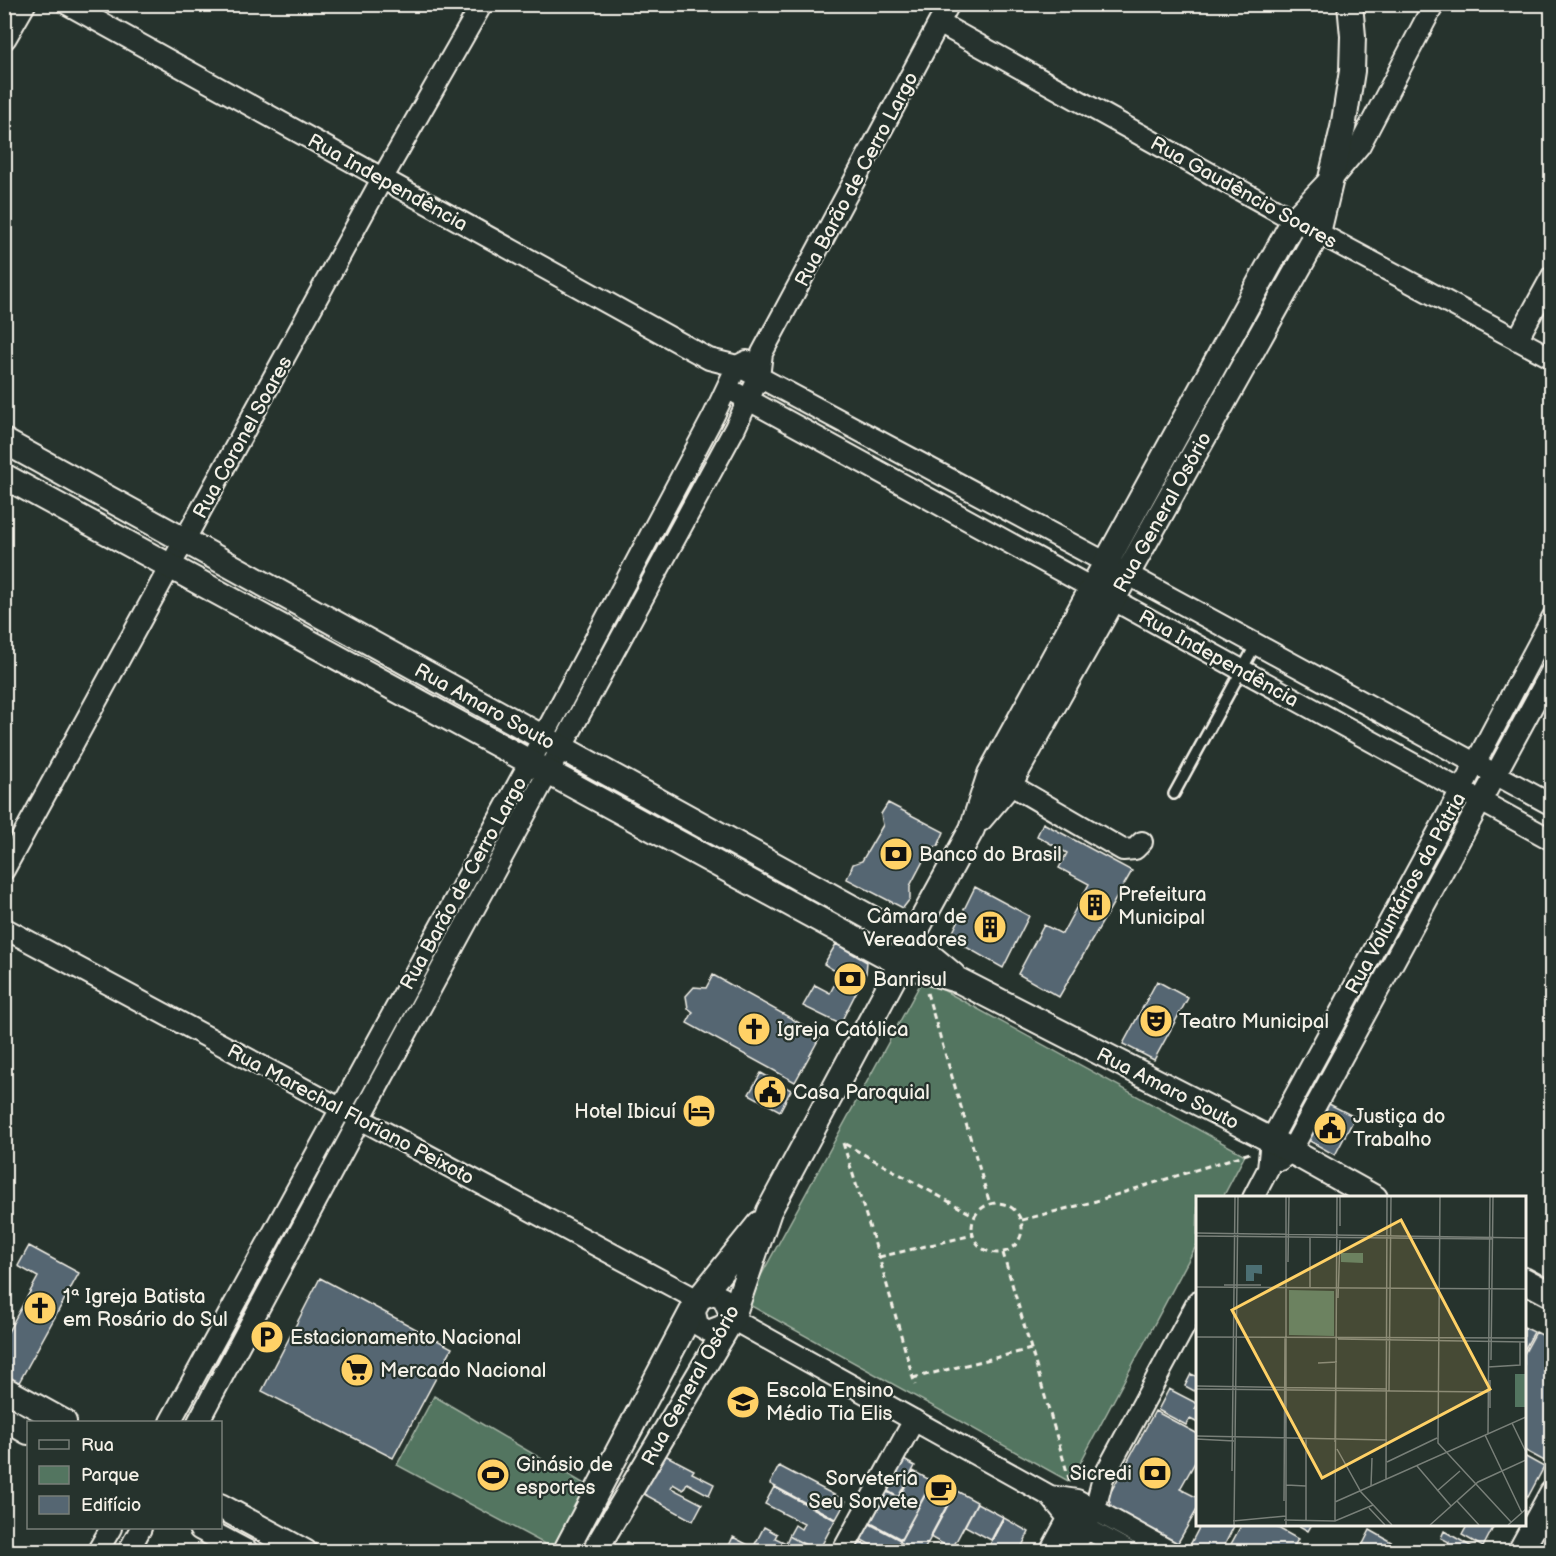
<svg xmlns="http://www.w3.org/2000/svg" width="1556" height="1556" font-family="'Balsamiq Sans',sans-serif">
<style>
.green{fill:#537560;stroke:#a4b3a4;stroke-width:1.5}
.building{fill:#556672;stroke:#f4f1e8;stroke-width:1.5}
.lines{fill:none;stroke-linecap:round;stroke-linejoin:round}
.service-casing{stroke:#f4f1e8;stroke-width:14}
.minor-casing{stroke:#f4f1e8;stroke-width:24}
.tertiary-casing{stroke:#f4f1e8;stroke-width:28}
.path{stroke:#f4f1e8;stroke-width:3;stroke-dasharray:6 4.5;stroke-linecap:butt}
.service{stroke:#26332d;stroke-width:9}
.minor{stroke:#26332d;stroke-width:20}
.tertiary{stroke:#26332d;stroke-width:24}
.labels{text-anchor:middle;stroke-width:4.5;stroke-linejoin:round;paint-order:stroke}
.street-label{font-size:20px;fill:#f4f1e8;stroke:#26332d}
.poi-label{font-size:20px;fill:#f4f1e8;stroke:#26332d;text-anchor:start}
.inset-road{fill:none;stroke:#787f78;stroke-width:1.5}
.view{fill:#ffd166;fill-opacity:0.15;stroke:#ffd166;stroke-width:3}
.inset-edge{fill:none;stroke:#f4f1e8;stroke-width:3}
</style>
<rect width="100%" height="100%" fill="#26332d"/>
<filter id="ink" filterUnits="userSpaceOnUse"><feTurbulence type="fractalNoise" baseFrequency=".0167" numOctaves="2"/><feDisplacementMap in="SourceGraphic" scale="12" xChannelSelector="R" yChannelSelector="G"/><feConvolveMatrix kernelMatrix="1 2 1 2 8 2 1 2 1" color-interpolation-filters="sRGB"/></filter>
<g filter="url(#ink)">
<path class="green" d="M923 979 1245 1155 1223 1197 1198 1198 1197 1244 1070 1482 746 1303Z
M434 1396 588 1486 554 1549 397 1465Z"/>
<path class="building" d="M888 803 944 832 938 846 930 848 910 886V899L903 908 847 879 853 864 862 861 883 825 881 814Z
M1043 823 1132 871 1059 997 1018 974 1044 925 1062 934 1089 884 1059 868 1067 853 1037 836Z
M975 887 1029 916 1003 968 950 938Z
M836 944 867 962 866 973 840 1024 803 1006 815 985 830 993 840 974 824 964Z
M713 975 821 1035 795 1082 687 1023 693 1012 688 1008 686 996 694 987 706 988Z
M1157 981 1188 998 1154 1060 1123 1044Z
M761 1073 791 1090 780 1111 749 1094Z
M1325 1102 1355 1117 1335 1155 1306 1139Z
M29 1246 79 1273 17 1386 4 1379V1339L38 1277 18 1266Z
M320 1278 452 1348 393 1458 262 1391Z
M1524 1327 1534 1332 1524 1350Z
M1536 1332 1552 1340V1455L1548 1463 1524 1450V1354Z
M1191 1374 1198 1377V1393L1185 1386Z
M1169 1389 1198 1404 1195 1409 1198 1410V1423L1190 1419 1186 1425 1158 1410Z
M1155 1411 1198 1434V1457L1180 1489 1198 1498V1508L1176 1546 1114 1514 1108 1497Z
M663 1454 694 1470 692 1473 714 1484 709 1495 687 1483 683 1490 673 1484 671 1488 702 1504 693 1521 642 1493Z
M1524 1456 1544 1467 1528 1497 1524 1495Z
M902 1459 915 1466 898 1497 886 1490Z
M779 1466 846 1501 836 1519 770 1484Z
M913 1471 932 1481 918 1507 900 1497Z
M934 1479 956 1490 923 1552H918L900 1542Z
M774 1487 835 1520 818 1552 789 1536 795 1525 801 1529 804 1524 765 1504Z
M955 1490 977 1502 952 1549 930 1537Z
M885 1491 918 1508 901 1539 869 1522Z
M977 1503 1003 1517 991 1540 965 1526Z
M1004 1518 1029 1532 1019 1552H986Z
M868 1523 900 1540 894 1552H883L860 1539Z
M1201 1524H1235L1221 1552H1193L1188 1549Z
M1242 1524H1271L1298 1539 1291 1552H1234L1236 1549 1230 1546Z
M1296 1524H1312L1308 1531Z
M1468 1524H1495L1483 1547 1462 1535Z
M764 1527 777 1534 775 1538 786 1543 789 1536 808 1546 805 1552H765L754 1546Z
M1370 1530 1409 1552H1359Z
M1444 1531 1481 1552H1451L1446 1549 1449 1542 1441 1538Z
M733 1537 756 1549 755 1552H726Z
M627 1542 645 1552H621Z
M860 1542 878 1552H855Z"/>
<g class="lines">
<g class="service-casing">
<path id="service" d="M1174 794 1256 644"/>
</g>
<g class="minor-casing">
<path id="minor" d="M67 4 709 359 737 366 759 377 1105 562 1552 805
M939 23 1294 220 1552 358
M1331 180 1360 145 1434 4
M1517 340 1552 276
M736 393 1552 840
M999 778 1123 850 1135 849 1142 842
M4 870 382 179 482 4
M4 928 698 1300 714 1294 723 1298 732 1319 1050 1496 1068 1518 1129 1552
M1280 1160 1291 1151 1552 670
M1253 1198 1268 1169 1271 1140 1475 764 1552 618
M698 1302 695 1313 698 1325 708 1331 721 1326 732 1319
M170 1422 530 762 714 415 737 366 747 361
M198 1422 360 1119 735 428 759 377 762 353 949 4
M1050 1496 1077 1500 1171 1552
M97 1552 111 1528
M128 1552 141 1528
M842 1552 914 1420
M1050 1552 1074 1508
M1072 1552 1095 1509 1103 1478 1198 1301"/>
</g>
<g class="tertiary-casing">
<path id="tertiary" d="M4 37 23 4
M4 441 911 940 953 975
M4 476 901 964 960 981 1271 1140 1375 1198
M980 819 1009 785 1318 233 1343 128 1352 71 1353 36 1350 4
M1524 1280 1552 1295
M4 1389 64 1422
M4 1418 28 1432
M220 1506 305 1552
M201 1528 246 1552
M565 1552 698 1300 759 1224
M594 1552 732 1319 769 1211 901 964 911 940 972 829 990 774 1294 220 1328 184
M1520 1552 1552 1493"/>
</g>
<path class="path" d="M927 993 990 1204
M843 1143 879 1257 915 1385
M845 1144 975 1216
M972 1228a25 25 0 1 1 50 0a25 25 0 1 1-50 0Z
M1022 1220 1096 1201 1250 1153
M1003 1253 1070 1482
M879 1257 973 1235
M913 1378 1031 1349"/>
<use href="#service" class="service"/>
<use href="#minor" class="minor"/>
<use href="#tertiary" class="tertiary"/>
</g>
</g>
<defs>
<g id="bank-disc" transform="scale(1.725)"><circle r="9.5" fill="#ffd166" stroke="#26332d"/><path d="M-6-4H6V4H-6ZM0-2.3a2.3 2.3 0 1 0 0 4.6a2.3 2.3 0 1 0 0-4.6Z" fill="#111"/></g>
<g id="building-disc" transform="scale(1.725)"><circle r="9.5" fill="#ffd166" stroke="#26332d"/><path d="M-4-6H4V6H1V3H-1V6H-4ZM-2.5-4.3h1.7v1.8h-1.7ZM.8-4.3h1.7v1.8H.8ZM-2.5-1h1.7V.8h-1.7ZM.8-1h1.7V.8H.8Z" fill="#111"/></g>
<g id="theatre-disc" transform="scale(1.725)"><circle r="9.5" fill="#ffd166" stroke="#26332d"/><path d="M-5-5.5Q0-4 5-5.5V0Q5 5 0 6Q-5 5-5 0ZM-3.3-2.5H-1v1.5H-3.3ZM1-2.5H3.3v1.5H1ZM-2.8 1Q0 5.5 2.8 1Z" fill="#111"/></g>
<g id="church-disc" transform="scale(1.725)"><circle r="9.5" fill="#ffd166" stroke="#26332d"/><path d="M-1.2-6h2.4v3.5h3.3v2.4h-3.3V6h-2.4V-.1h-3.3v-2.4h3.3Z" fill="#111"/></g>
<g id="civic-disc" transform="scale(1.725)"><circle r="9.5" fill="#ffd166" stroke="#26332d"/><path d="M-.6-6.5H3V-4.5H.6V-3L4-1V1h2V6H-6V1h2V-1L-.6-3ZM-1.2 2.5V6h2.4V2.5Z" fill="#111"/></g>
<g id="hotel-disc" transform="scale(1.725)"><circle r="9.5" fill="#ffd166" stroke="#26332d"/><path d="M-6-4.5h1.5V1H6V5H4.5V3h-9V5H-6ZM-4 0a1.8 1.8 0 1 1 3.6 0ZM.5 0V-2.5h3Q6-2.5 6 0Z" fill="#111"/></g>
<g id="parking-disc" transform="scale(1.725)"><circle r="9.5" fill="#ffd166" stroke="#26332d"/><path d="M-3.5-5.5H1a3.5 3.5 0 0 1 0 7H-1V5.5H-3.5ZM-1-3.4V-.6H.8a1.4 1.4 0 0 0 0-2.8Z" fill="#111"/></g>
<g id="supermarket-disc" transform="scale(1.725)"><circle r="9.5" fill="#ffd166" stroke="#26332d"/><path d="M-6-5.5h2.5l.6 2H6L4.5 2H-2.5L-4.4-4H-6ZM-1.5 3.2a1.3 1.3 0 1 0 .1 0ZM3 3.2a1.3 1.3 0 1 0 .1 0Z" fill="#111"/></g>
<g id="university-disc" transform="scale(1.725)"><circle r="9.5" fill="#ffd166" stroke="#26332d"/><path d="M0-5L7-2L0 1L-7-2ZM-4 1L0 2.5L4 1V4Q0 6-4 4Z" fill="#111"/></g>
<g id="stadium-disc" transform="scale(1.725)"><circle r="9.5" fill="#ffd166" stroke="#26332d"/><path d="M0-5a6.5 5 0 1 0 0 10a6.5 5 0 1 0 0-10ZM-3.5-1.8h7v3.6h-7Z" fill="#111"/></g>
<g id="cafe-disc" transform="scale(1.725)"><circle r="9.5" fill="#ffd166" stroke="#26332d"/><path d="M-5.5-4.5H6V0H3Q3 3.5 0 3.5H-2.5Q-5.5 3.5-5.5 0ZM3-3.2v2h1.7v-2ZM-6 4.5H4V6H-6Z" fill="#111"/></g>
</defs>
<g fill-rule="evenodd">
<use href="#bank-disc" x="896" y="854"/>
<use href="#building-disc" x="1095" y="905"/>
<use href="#building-disc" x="990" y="927"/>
<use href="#bank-disc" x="850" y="979"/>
<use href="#theatre-disc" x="1156" y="1021"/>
<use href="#church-disc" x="754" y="1029"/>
<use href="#civic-disc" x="770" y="1092"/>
<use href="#hotel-disc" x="699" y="1111"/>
<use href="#civic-disc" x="1330" y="1128"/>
<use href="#church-disc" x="40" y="1308"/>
<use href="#parking-disc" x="267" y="1337"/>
<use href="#supermarket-disc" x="357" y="1370"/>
<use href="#university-disc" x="743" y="1402"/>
<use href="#bank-disc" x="1155" y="1473"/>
<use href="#stadium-disc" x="493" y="1475"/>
<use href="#cafe-disc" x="941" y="1490"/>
</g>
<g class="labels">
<g class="street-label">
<text transform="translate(856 179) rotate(-62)" y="7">Rua Barão de Cerro Largo</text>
<text transform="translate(388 182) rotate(29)" y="7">Rua Independência</text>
<text transform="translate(1244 192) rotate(29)" y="7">Rua Gaudêncio Soares</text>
<text transform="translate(242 437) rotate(-61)" y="7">Rua Coronel Soares</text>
<text transform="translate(1162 512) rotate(-61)" y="7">Rua General Osório</text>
<text transform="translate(1219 658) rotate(29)" y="7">Rua Independência</text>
<text transform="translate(485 706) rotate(29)" y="7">Rua Amaro Souto</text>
<text transform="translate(463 883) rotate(-61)" y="7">Rua Barão de Cerro Largo</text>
<text transform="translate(1405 893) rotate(-61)" y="7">Rua Voluntários da Pátria</text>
<text transform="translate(1168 1088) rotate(27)" y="7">Rua Amaro Souto</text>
<text transform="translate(351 1114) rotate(28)" y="7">Rua Marechal Floriano Peixoto</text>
<text transform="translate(690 1385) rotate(-61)" y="7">Rua General Osório</text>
</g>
<g class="poi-label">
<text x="919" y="861">Banco do Brasil</text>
<text x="1118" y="901">Prefeitura<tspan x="1118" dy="23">Municipal</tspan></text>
<text x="967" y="923" text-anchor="end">Câmara de<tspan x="967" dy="23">Vereadores</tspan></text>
<text x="873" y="986">Banrisul</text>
<text x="1179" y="1028">Teatro Municipal</text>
<text x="777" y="1036">Igreja Católica</text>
<text x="793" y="1099">Casa Paroquial</text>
<text x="676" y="1118" text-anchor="end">Hotel Ibicuí</text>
<text x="1353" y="1123">Justiça do<tspan x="1353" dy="23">Trabalho</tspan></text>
<text x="63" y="1303">1ª Igreja Batista<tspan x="63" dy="23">em Rosário do Sul</tspan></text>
<text x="290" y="1344">Estacionamento Nacional</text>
<text x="380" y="1377">Mercado Nacional</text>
<text x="766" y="1397">Escola Ensino<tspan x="766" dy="23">Médio Tia Elis</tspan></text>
<text x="516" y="1471">Ginásio de<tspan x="516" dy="23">esportes</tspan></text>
<text x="1132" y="1480" text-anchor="end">Sicredi</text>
<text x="918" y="1485" text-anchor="end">Sorveteria<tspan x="918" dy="23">Seu Sorvete</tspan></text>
</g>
</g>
<g transform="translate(1196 1196)">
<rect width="330" height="330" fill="#26332d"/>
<path d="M145 57H167V67L145 66ZM93 94 138 95V140L93 139ZM319 178H330V211H319Z" fill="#537560"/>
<path d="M50 69H66V78L58 77V85H50Z" fill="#4c6f73"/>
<path class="inset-road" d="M90 1V329M244 1 242 247 315 326M144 30V1M0 37 330 42M0 40 296 43M92 66 93 1M28 89H65M0 91 330 93M114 92V41M142 102 144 44M0 141 330 142M142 143 330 146M295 164 297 1M122 167 141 166M292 171 324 169V146M0 190 191 193M0 193 294 196M193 195 195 1M294 212V184M316 227 330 256M292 238 294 1M289 239 326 317M0 240 191 244M0 243 38 245M139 246 140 164M141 253 165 296 196 329M191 266 241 242M221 270 255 310M36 275 39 1M190 283 191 1M90 289 110 290M175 290 176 262M241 295 264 275M88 305 89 141M261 305 283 329M139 306 330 221M173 312 189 329M88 324 139 325 177 309M110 324V243M37 325 90 320M139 325 141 1M38 329 42 1M234 329 282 286 330 264M312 329 330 313"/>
<path class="view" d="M205 24 294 193 126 282 36 114Z"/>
<rect width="330" height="330" class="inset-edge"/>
</g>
<rect width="1556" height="1556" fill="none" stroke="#26332d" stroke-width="24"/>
<rect x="12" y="12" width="1532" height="1532" fill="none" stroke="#f4f1e8" stroke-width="2" filter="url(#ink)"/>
<rect x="27" y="1421" width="195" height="108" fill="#26332d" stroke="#787f78" stroke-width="1.5"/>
<rect x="39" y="1440" width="30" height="9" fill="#26332d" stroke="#787f78" stroke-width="1.5"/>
<text x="81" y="1451" font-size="18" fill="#f4f1e8">Rua</text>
<rect x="39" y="1466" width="30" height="18" fill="#537560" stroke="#787f78" stroke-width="1.5"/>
<text x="81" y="1481" font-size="18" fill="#f4f1e8">Parque</text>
<rect x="39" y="1496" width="30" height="18" fill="#556672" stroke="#787f78" stroke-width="1.5"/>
<text x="81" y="1511" font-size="18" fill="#f4f1e8">Edifício</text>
</svg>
